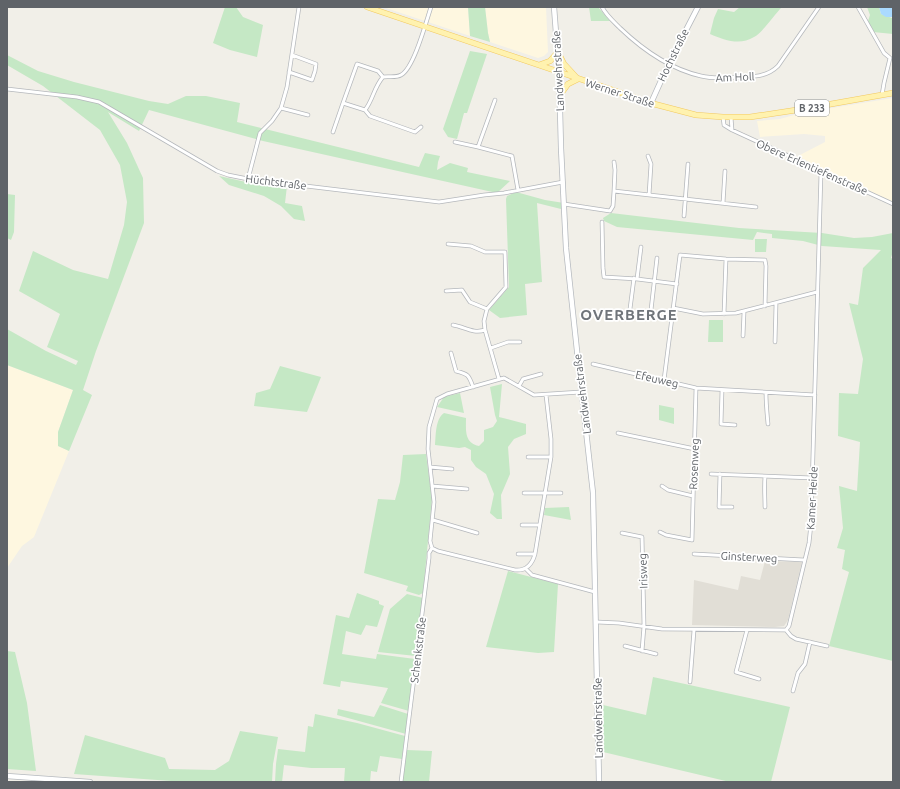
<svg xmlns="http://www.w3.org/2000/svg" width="900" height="789" font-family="Ubuntu,sans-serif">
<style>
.commercial{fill:#fef7e0}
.education{fill:#e1ded6}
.green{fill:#c5e8c5}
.water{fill:#aadaff}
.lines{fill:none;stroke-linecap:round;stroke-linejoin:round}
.street-casing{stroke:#b5b8bc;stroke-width:4.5}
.secondary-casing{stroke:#b6babf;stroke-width:6}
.primary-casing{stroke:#f2c960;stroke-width:6}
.street{stroke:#fff;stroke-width:3}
.secondary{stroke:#fff;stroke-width:4.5}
.primary{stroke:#fff2af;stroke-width:5}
.labels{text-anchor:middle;stroke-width:3.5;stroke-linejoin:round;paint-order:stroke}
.shield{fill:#fff;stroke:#8f9295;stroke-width:1}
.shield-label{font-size:10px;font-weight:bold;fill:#5f6368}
.street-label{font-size:11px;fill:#5f6368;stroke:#fff}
.district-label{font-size:15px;font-weight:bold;letter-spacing:1px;fill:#70757a;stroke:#fff}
</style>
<rect width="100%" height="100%" fill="#f1efe8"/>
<path class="commercial" d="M383 7H468L470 36Z
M485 7H546L548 52 544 56 538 58 490 42 488 33Z
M893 98V202L826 171 798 156 825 142V136L804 134 760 137 757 121 780 119 801 113Z
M7 365 73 390 58 432V446L69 451 34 537 22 546 7 568Z"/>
<path class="education" d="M765 561 802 562 788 620 784 626 775 627 692 625 694 580 738 590 741 576 760 580Z"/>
<path class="green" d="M225 7H236L243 17 263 25 257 57 230 50 213 43Z
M468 7H485L488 33 490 42 470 36Z
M589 7H598L610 21H591Z
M740 7H782C775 14 762 33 754 37 740 46 724 40 710 34L714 18 718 9 734 12Z
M867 7H879L881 14 892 18 893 17V34L873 32 868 21 870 15Z
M470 51 487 54 467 113H464L457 139 448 137 443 129Z
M7 55 38 71 74 82 149 101 168 104 186 96H206L240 103 237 122 419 167 425 153 440 156 438 162 437 170 450 163 468 168 467 172 510 181 497 193 263 141 149 110 139 131 108 112 127 143 143 178 144 223 96 351 83 390 92 395 69 451 58 446V432L73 390 7 365V329L46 351 76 365 78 361 47 347 60 314 19 291 33 251 73 270 108 279 124 225 127 202 120 165 100 130 43 86 7 65Z
M219 176 246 182 287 186 285 203 302 206 305 221 294 219 281 206 264 196 229 185Z
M516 192 545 200 564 203 565 210 537 203 542 282 525 284 527 315 500 318 489 310 509 287 506 199 507 196Z
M7 194 15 195 14 232 11 240 7 238Z
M611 213 739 228 822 233 854 238 872 237 893 233V251L891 258 893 259V661L829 646 849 572 842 569 845 550 837 548 843 528 839 486 857 491 860 442 838 436 839 393 858 394 863 359 849 303 858 305 863 268 881 250 822 246 803 241 772 238V234L757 232 753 240 617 227 604 221 603 218Z
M755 239H767L766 252H755Z
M709 320H723V342H708Z
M280 366 321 377 307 412 254 406 256 393 270 389Z
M502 384 499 417 526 424V434L514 439 508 447 510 474 501 495 502 519H497L490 513 494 494 486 474 476 467 471 460V450L465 447 459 448 435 445C436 436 435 419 444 413L466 418C466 430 464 443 479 446L484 441V430L493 427 497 421 495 415 490 387Z
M460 393 464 413 437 407 444 397Z
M659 405 674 408V424L659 420Z
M426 454 432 499 423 593 419 595 406 591 408 586 364 573 378 499 395 500 400 482 403 455Z
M569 507 571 520 544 515 545 508Z
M508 571 558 584 554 652 538 653 486 647Z
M357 593 379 601V604L384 606 377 627 366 625 361 635 346 631 342 654 376 659 377 654 415 659 409 711 381 703 388 688 341 681 340 687 323 684 336 615 349 618Z
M407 594 423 598 416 656 378 652 390 609Z
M7 651 15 652 27 703 36 771 7 769Z
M653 677 790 707 771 782H730L603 752V705L646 715Z
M380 705 408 714 406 734 337 715 338 709 374 717Z
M315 714 357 723 405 736 402 759 380 756 377 772 371 771 370 782H344L345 768H311L284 765 282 782H275L276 764 278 749 305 752 308 726 313 727Z
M240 731 278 737 273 764 272 782H185L74 774 85 735 165 758 169 769 215 770 229 761Z
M407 750 432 751 429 782H402Z"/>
<path class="water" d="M879 7H893V17H886L881 14Z"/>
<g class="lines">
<g class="street-casing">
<path id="street" d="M602 7C606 15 613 21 620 28 643 50 670 69 701 76 713 79 726 78 738 77 753 77 767 77 778 66L819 7
M858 7 884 53 890 58 884 83 882 95
M289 72 312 80 315 71 316 64 292 55
M383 77C388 76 396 78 401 75 414 68 426 22 431 7
M7 89 77 97 99 102 217 171 228 175 248 179 439 202 484 195 504 193 563 182
M495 100 478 147 512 156 518 190
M343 103 357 64 378 71 383 77C374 87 373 100 365 110
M281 108 308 115
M723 117 724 125 732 130 893 204
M731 117 732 130
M333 132 343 103 365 110 370 116 415 132 421 127
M455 142 478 147
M648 156 651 164 649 195
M248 179 260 133 272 121 281 108 287 87 299 7
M614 191 615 170 614 162
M723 203 725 171
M564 204 610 211 613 206 614 191 756 207
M684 216 688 164
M602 222 603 268 604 277 637 279 677 284
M448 244 471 246 485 252H505L506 287 487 309 484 321 485 330 499 379
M637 279 641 247
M446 291 462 290 470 302 487 309
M673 308 703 314 736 313 817 292
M651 310 657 258
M724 314 726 259
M625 316 630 309 634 278
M453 325C465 327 473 334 485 330
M743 336 744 312
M775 342 776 304
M491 348 508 342H520
M451 353 456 371C468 374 469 375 473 387
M593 364 696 388 815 395
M664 380 680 255 726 259 765 260 766 266 765 306
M519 386 523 379 541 374
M722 390 721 424 735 425
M766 393C766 404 767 413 768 424
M618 433 695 449
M528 457H551
M430 467 452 469
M711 474 813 478
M720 474 719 507H732
M765 477C764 487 765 497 765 507
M432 486 467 489
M662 486 668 490 693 496
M524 493H561
M433 520 477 533
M522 525H539
M660 532 666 535 692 540 696 388
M622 533 642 537 644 626 642 651
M432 548 438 551 515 570C526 571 532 565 535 554L551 457V439L546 395
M518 554H535
M694 554 804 560
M526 569 532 575 595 592
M597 622 619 623 662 629 786 630
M747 630 736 672 759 679
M786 630 789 626 809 543 811 524 821 172
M786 630 791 636 796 639 827 646
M625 646 656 654
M690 682 694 630
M793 691 798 673 805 664 810 642
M401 782 429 558V553L432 548 430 541 434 502 428 449 429 427 437 399 447 394 504 378 534 395 581 392"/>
</g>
<g class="secondary-casing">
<path id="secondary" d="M554 7 559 72 561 148 566 248 578 360 593 493 599 782
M651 103 669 63 698 7
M7 776 90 782"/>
</g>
<g class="primary-casing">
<path id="primary" d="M367 7 654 104 696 115 723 117H750L803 109 893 93
M558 52 564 64 576 77
M539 65 550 61 558 52
M560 95 568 84 578 79"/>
</g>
<use href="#street" class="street"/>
<use href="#secondary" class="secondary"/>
<use href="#primary" class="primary"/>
</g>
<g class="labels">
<rect class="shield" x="795" y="100" width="34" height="16" rx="3"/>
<g class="shield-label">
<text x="812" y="112">B 233</text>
</g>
<g class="street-label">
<text transform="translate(673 55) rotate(-64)" y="4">Hochstraße</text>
<text transform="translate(558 71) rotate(-93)" y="4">Landwehrstraße</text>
<text transform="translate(735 77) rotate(-2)" y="4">Am Holl</text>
<text transform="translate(620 93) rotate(18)" y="4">Werner Straße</text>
<text transform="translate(812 167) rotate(24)" y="4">Obere Erlentiefenstraße</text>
<text transform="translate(276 182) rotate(7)" y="4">Hüchtstraße</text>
<text transform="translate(657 379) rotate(13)" y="4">Efeuweg</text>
<text transform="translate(582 394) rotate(-97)" y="4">Landwehrstraße</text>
<text transform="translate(694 464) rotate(-88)" y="4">Rosenweg</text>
<text transform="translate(812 498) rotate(-87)" y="4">Kamer Heide</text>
<text transform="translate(749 557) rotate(3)" y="4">Ginsterweg</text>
<text transform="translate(643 571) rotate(-92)" y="4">Irisweg</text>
<text transform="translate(418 650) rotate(-83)" y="4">Schenkstraße</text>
<text transform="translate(598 718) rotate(-91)" y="4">Landwehrstraße</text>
</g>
<g class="district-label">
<text x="629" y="320">OVERBERGE</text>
</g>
</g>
<rect width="900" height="789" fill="none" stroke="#5f6368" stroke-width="16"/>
</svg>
